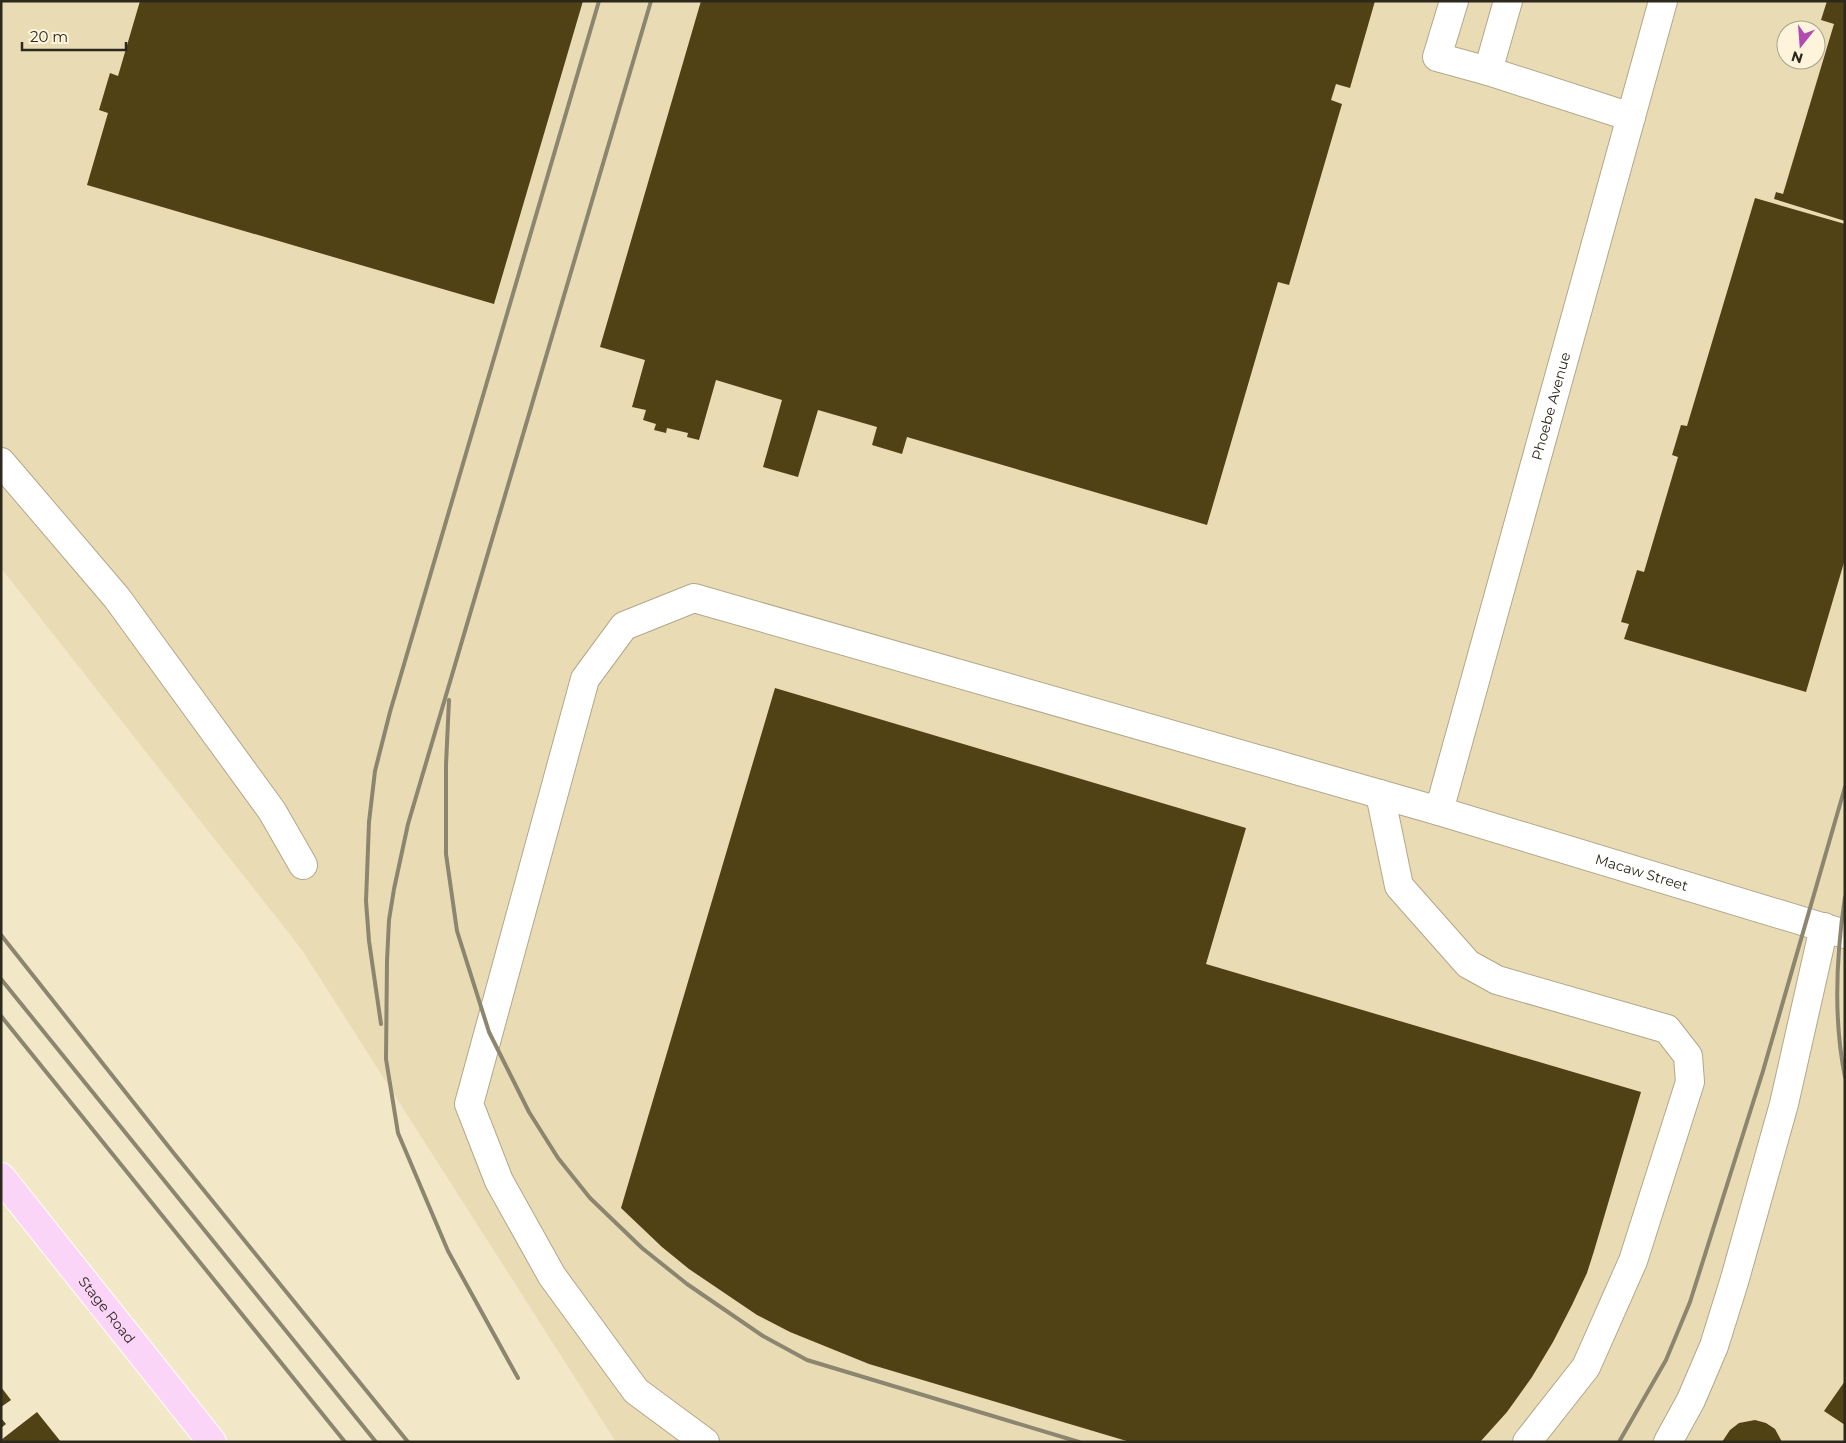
<svg xmlns="http://www.w3.org/2000/svg" width="1846" height="1443" font-family="Montserrat,sans-serif">
<style>
.built{fill:#e9dcb5;fill-rule:evenodd}
.building{fill:#504214}
.lines{fill:none;stroke-linecap:round;stroke-linejoin:round}
.minor-casing{stroke:#b2a789;stroke-width:30}
.major-casing{stroke:#fff;stroke-width:30}
.minor{stroke:#fff;stroke-width:28}
.major{stroke:#fbd5f8;stroke-width:28}
.rail{stroke:#8c856f;stroke-width:4}
.labels{text-anchor:middle;stroke-width:5;stroke-linejoin:round;paint-order:stroke}
.street-label{font-size:14px;fill:#2c281c;stroke:#fdf4db}
</style>
<rect width="100%" height="100%" fill="#f2e7c7"/>
<path class="built" d="M1 1H1845V1442H616L302 950 1 568ZM1786 30H1816V60H1786Z"/>
<path class="building" d="M140 1H583L494 304 87 185 108 113 99 110 110 73 118 76Z
M701 1H1375L1350 88 1336 84 1331 100 1342 104 1289 285 1278 282 1207 525 907 437 902 454 872 445 877 427 818 410 798 477 763 467 782 400 716 380 699 440 687 437 688 433 667 428 666 433 654 430 656 424 643 420 646 410 632 407 645 360 600 347Z
M1827 1H1845V221L1774 199 1776 192 1783 194 1834 24 1821 20Z
M1755 198 1845 224V559L1806 692 1624 639 1629 624 1621 622 1637 570 1644 572 1678 457 1672 455 1681 425 1687 426Z
M775 688 1246 828 1206 964 1641 1092 1594 1251 1587 1273 1572 1305 1553 1342 1532 1377 1507 1412 1480 1442H1130L869 1364 790 1332 757 1315 689 1269 662 1247 621 1208Z
M1845 1381V1425L1824 1411Z
M1 1387 11 1400 1 1407Z
M37 1412 61 1442H1V1440Z
M1 1418 6 1424 1 1428Z
M1755 1420 1766 1423 1775 1429 1782 1442H1722L1730 1430 1739 1423Z"/>
<g class="lines">
<g class="minor-casing">
<g id="minor">
<path d="M1454 1 1437 57 1488 71 1631 117"/>
<path d="M1488 71 1508 1"/>
<path d="M1 462 117 598 272 811 303 865"/>
<path d="M1380 794 1399 886 1468 964 1497 980 1667 1029 1688 1056 1690 1082 1633 1261 1586 1367 1527 1442"/>
<path id="s1" d="M1439 811 1663 1"/>
<path id="s2" d="M705 1442 636 1391 552 1276 499 1181 469 1104 585 679 624 626 694 598 1439 811 1845 934"/>
<path d="M1668 1442 1691 1400 1714 1346 1734 1282 1784 1104 1824 927"/>
</g>
</g>
<g class="major-casing">
<g id="major">
<path id="s3" d="M1 1177 212 1442"/>
</g>
</g>
<use href="#minor" class="minor"/>
<use href="#major" class="major"/>
<path class="rail" d="M449 700 446 765V854L457 931 489 1032 529 1112 558 1158 590 1198 642 1248 687 1284 763 1336 807 1360 1079 1442
M1845 897C1836 957 1833 1018 1845 1077
M1 935 172 1151 408 1442
M1 979 376 1442
M1 1016 345 1442
M381 1024 369 941 366 901 369 822 375 771 390 712 599 1
M518 1378 448 1251 398 1133 386 1059 387 961 389 920 394 889 408 824 651 1
M1619 1442 1666 1360 1690 1302 1763 1071 1845 787"/>
</g>
<g class="labels">
<g class="street-label">
<text dy="5" stroke="none"><textPath href="#s1" startOffset="420">Phoebe Avenue</textPath></text>
<text dy="5" stroke="none"><textPath href="#s2" startOffset="1988">Macaw Street</textPath></text>
<text dy="5" stroke="none"><textPath href="#s3" startOffset="170">Stage Road</textPath></text>
</g>
</g>
<rect width="1846" height="1443" fill="none" stroke="#2c281c" stroke-width="5"/>
<g transform="translate(1801 45) rotate(197)"><circle r="24" fill="#fdf4db" stroke="#a9a28f"/>
<path d="M0-4L9 19L0 12L-9 19Z" fill="#b14baf"/>
<text y="-8" font-size="14" font-weight="bold" text-anchor="middle" fill="#2c281c">N</text>
</g>
<path d="M22 42v8h104v-8" fill="none" stroke="#2c281c" stroke-width="2.5"/>
<text x="30" y="42" font-size="15" fill="#2c281c" stroke="#fdf4db" stroke-width="4" paint-order="stroke">20 m</text>
</svg>
